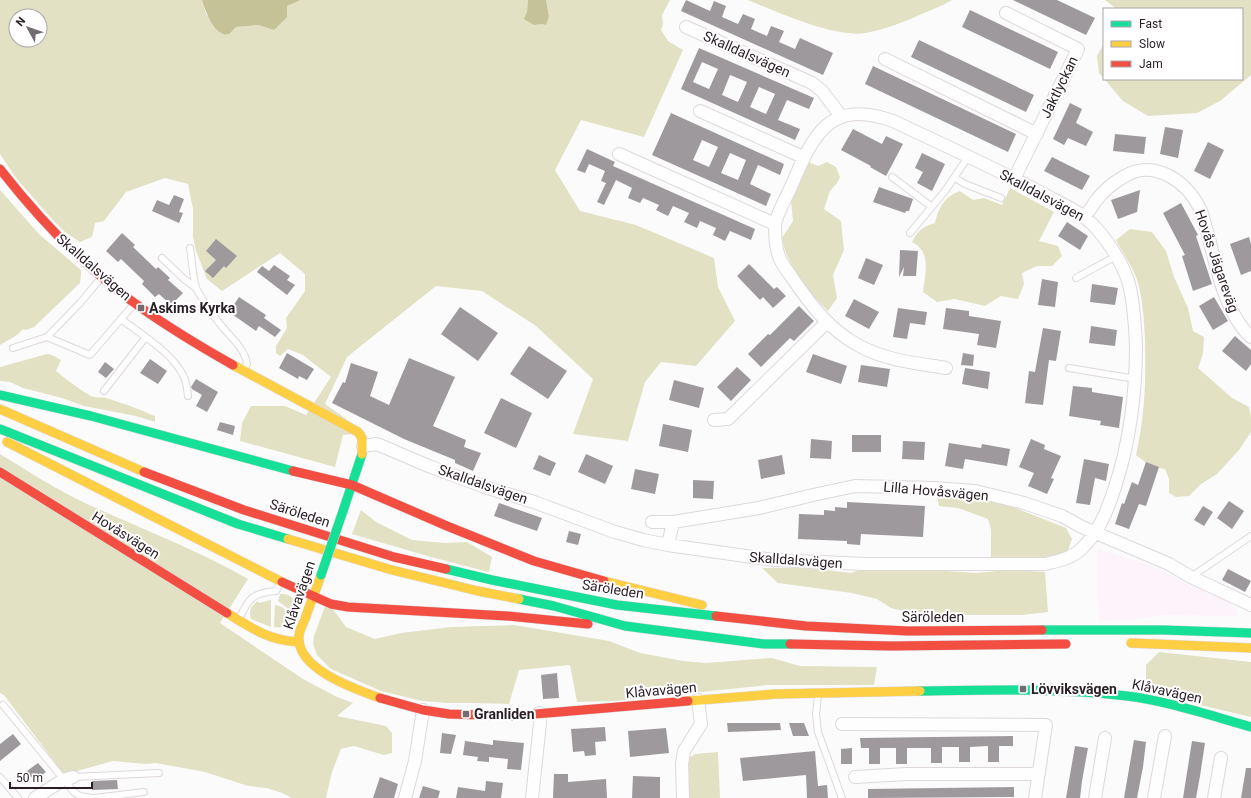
<svg xmlns="http://www.w3.org/2000/svg" width="1251" height="798" font-family="Roboto,sans-serif">
<style>
.built{fill:#fdf4fb}
.green{fill:#e2e1c3;fill-rule:evenodd}
.water{fill:#c5c297}
.building{fill:#9e999d;fill-rule:evenodd}
.lines{fill:none;stroke-linecap:round;stroke-linejoin:round}
.lane-casing{stroke:#ded7dc;stroke-width:8}
.street-casing{stroke:#ded7dc;stroke-width:14}
.fast-casing{stroke:#ded7dc;stroke-width:10}
.slow-casing{stroke:#ded7dc;stroke-width:10}
.jam-casing{stroke:#ded7dc;stroke-width:10}
.lane{stroke:#fefefe;stroke-width:6}
.street{stroke:#fefefe;stroke-width:12}
.fast{stroke:#16e098;stroke-width:9}
.slow{stroke:#ffcf43;stroke-width:9}
.jam{stroke:#f24e42;stroke-width:9}
.fast-bridge-casing{stroke:#ded7dc;stroke-width:10;stroke-linecap:butt}
.fast-bridge{stroke:#16e098;stroke-width:9}
.poi-dot{fill:#726b71;stroke:#fff;stroke-width:1.5}
.labels{text-anchor:middle;stroke-width:4;stroke-linejoin:round;paint-order:stroke}
.street-label{font-size:14px;fill:#291d26;stroke:#fff}
.poi-label{font-size:14px;font-weight:bold;fill:#291d26;stroke:#fff;text-anchor:start}
</style>
<rect width="100%" height="100%" fill="#fbfbfb"/>
<path class="built" d="M1098 549 1150 565 1226 600 1235 607 1239 616 1162 615 1131 620 1099 621 1097 575Z"/>
<path class="green" d="M0 0H202L206 14 210 19 236 27 258 25 274 30 287 6 301 0H528L527 12 534 25 543 24 549 16 546 0H670L662 15 663 24 661 30 668 41 683 50 644 137 581 120 555 170 580 211 636 225 714 258 718 287 735 321 696 366 661 362 645 382 628 441 573 434 593 379 536 326 482 291 436 286 347 357 325 404 366 433 343 435 335 467 240 441 242 423 251 406H285L306 415 331 377 303 355 288 349 280 356 276 353V346L287 328 286 318 305 291V274L280 253 222 291 207 279 196 251 193 236V209L188 184 165 178 126 192 104 221 95 223 92 237 80 242 65 232 51 218 16 178 0 154ZM16 16H40V40H16Z
M748 0H952L943 5C918 15 892 29 865 33 834 38 777 12 748 0Z
M1105 0H1251V75L1220 101 1197 113 1148 116 1123 101 1099 73 1097 56 1104 43V79H1242V9H1117Z
M805 161 818 166 827 162 836 167 840 177 837 183 830 191 824 209 841 221 844 250 833 275 837 298 828 311C807 291 787 267 782 238L793 221 791 201Z
M1010 188 1054 212 1039 241 1058 246 1062 256 1052 266H1037L1022 273 1024 284 1018 299 1001 296 985 306 955 299 937 302 923 292C925 274 932 252 912 242 917 231 924 226 935 223 939 207 944 197 960 191L973 200 984 198 1002 205Z
M0 190 39 234 81 270V275L80 283 34 327 26 330 23 329 17 335 0 345Z
M1130 229 1152 232 1166 251 1174 277 1188 308 1193 331 1204 337 1203 354 1198 368 1232 398 1249 407 1251 417V432L1239 450 1217 474 1201 484 1189 496 1176 497 1169 493V479L1165 469 1152 467 1136 455C1145 414 1146 382 1145 340 1144 321 1143 301 1138 283 1135 270 1122 252 1116 240Z
M47 354 52 355 61 360 56 371C67 380 79 389 91 396 97 399 103 396 109 399 118 402 126 404 135 408 142 410 148 414 155 416V422L136 416 84 406 62 398 23 388 10 382 0 381V367Z
M0 454C28 471 55 489 85 503 139 528 196 549 248 579L220 623 303 679 337 697 353 703 337 716 386 726 392 733V753L384 755 354 746 341 749 332 772 326 798H292L282 793 267 788 248 786 205 772 156 763 146 764 113 761 77 771 63 773 4 695 0 693Z
M963 495 1003 503 1028 513 1066 528 1072 539 1068 550 1063 554 1037 558 991 557V530L988 519 958 508 939 506 937 496Z
M361 510 376 522 412 540 445 543 467 542 492 557 489 572 431 557 352 534Z
M762 568H809L850 573 864 569 904 568 975 573 1010 570 1045 572 1048 612 1021 615H919L891 608 877 599 852 593 778 583Z
M280 594C292 593 297 601 295 612L294 613 278 601Z
M271 600V627L251 619C248 612 251 605 258 601L259 603Z
M327 601 346 627 375 639 401 633 451 627 514 625 609 641 640 653 683 661 706 663 772 658 800 666 877 667 874 685H768L614 701 577 702 570 665 519 670 509 704 474 703H447L422 701 381 691 331 669 317 655 313 644 314 636Z
M275 605 282 607 293 617C289 624 283 629 274 627Z
M1159 652 1251 662V717L1158 695 1146 687V665Z
M718 752 720 798H686L685 760 695 754Z"/>
<path class="water" d="M202 0H301L287 6V17L274 30 258 25 248 26 236 27 229 34C227 34 225 35 223 34 212 30 205 10 202 0Z
M528 0H546L549 16 546 25 543 24 534 25 524 19 527 12Z"/>
<path class="building" d="M686 0 710 11 714 1 726 6 722 17 738 24 743 14 755 19 751 29 767 36 771 26 784 31 779 42 795 49 800 38 833 53 823 75 681 11Z
M1013 0H1057L1095 18 1086 35Z
M970 10 1058 52 1050 69 962 27Z
M919 40 1034 95 1026 112 911 57Z
M699 48 814 98 809 109 787 100 778 120 800 129 795 140 681 89ZM702 62 718 69 709 89 693 82ZM730 75 747 82 738 102 722 95ZM759 87 775 94 766 114 750 107Z
M873 66 1016 134 1008 152 865 84Z
M1070 103 1082 109 1076 123 1093 132 1086 146 1068 138 1064 145 1053 139Z
M671 113 784 164 780 175 758 165 750 184 771 194 766 206 652 155ZM702 140 718 147 709 167 693 160ZM730 153 746 160 738 180 721 173Z
M1165 127 1183 130 1178 158 1160 154Z
M853 129 882 144 886 136 903 144 886 176 870 167 871 166 841 150Z
M1115 134 1146 137 1144 154 1113 151Z
M1208 142 1224 150 1210 179 1194 171Z
M587 149 615 162 613 166 755 229 751 240 730 231 725 241 713 235 716 228 700 221 697 228 684 222 689 213 673 206 668 216 656 210 659 205 643 198 640 203 628 198 632 188 616 180 604 205 597 202 606 183 601 181 605 171 589 164 585 173 577 170Z
M922 153 945 164 932 191 917 183 923 172 915 168Z
M1052 157 1090 176 1082 190 1044 171Z
M879 187 913 199 909 211H906L905 213 873 202Z
M1140 190 1137 212 1118 219 1111 200Z
M174 195 184 199 179 212 183 213 179 223 152 211 157 200 169 205Z
M1181 203 1198 235 1196 236 1212 284 1193 291 1182 256 1185 255 1163 213Z
M1067 222 1088 236 1080 250 1058 236Z
M122 233 135 245 133 247 156 269 158 267 170 278 168 280 183 293 171 305 159 294 155 297 142 284 144 281 121 259 118 262 106 251Z
M1249 237 1251 244V271L1241 275 1230 244Z
M216 239 237 256 226 268 224 266 213 278 205 271 216 260 206 251Z
M900 250 918 251 916 276H903L904 267 899 277Z
M866 258 883 265 874 285 858 278Z
M749 264 774 289 777 287 786 296 773 308 763 297 760 300 737 276Z
M274 265 290 276 287 280 295 285 287 295 257 272 262 266 269 271Z
M1042 279 1058 282 1055 307 1038 305Z
M1092 284 1118 288 1115 305 1090 302Z
M239 297 266 315 264 318 281 330 275 337 259 326 256 331 229 312Z
M1214 297 1228 321 1213 330 1199 306Z
M854 299 879 312 869 329 845 316Z
M799 306 814 321 794 341 790 338 761 367 748 354 768 334 770 335Z
M460 307 498 333 478 361 441 334Z
M898 308 927 312 925 325 910 323 907 339 893 337Z
M946 308 969 311V316L1001 321 996 348 977 345 979 334 943 329Z
M1091 326 1117 330 1115 346 1089 343Z
M1043 328 1061 331 1056 361 1049 360 1043 405 1025 403 1029 371 1035 372Z
M1235 336 1251 350V364L1246 371 1222 351Z
M529 346 567 371 548 399 510 374Z
M287 353 314 369 307 380 299 376 298 379 279 368Z
M963 353 974 355 973 366 961 365Z
M813 354 847 366 841 384 806 372Z
M409 358 455 377 433 426 466 440 464 447 481 453 473 471 455 463V460L404 439 332 403 343 382 345 383 351 363 378 372 370 396 389 405Z
M150 359 167 371 158 384 140 373Z
M105 362 114 369 106 378 98 372Z
M861 365 890 369 887 387 858 382Z
M737 367 751 380 731 401 717 387Z
M965 368 990 372 988 389 962 384Z
M196 379 218 392 207 412 196 406 202 395 192 389 191 387Z
M674 380 704 388 699 408 669 400Z
M1073 386 1092 388V392L1123 397 1119 428 1100 425 1101 421 1069 416Z
M501 398 532 413 516 448 484 433Z
M220 422 235 426 233 435 217 430Z
M663 424 692 430 688 452 659 446Z
M852 435H881V452H852Z
M811 439 832 441 831 459 810 458Z
M1031 439 1045 445 1044 449 1061 456 1051 478 1054 479 1047 494 1028 486 1034 473 1019 467Z
M903 441 925 442 924 460 902 459Z
M949 443 981 448 982 444 1010 449 1007 466 965 459 963 469 945 466Z
M586 454 613 466 605 484 578 472Z
M539 455 556 463 550 476 533 469Z
M782 455 785 474 761 479 758 460Z
M1084 459 1109 464 1106 481 1095 478 1090 505 1076 503Z
M1146 462 1159 467 1146 506 1139 504 1129 529 1115 524 1122 503 1124 504 1132 482 1138 485Z
M635 469 659 474 655 494 631 489Z
M693 480 714 481 713 499 693 498Z
M1229 501 1244 511 1232 529 1217 518Z
M847 502 925 506 923 537 861 534 860 545 847 544V541L798 539 799 514 824 515V510L835 511V507L847 508Z
M499 503 542 518 537 531 494 516Z
M1203 506 1213 512 1204 526 1194 520Z
M569 531 581 534 578 545 566 542Z
M1228 569 1251 581 1245 592 1222 580Z
M557 673 559 698 543 699 541 675Z
M727 723H780L781 730 728 732Z
M789 723H804L809 736H793Z
M605 727 606 741 595 742 596 755 585 756 584 751 573 752 571 729Z
M666 728 669 753 630 757 628 731Z
M442 733 456 735 451 754 440 753Z
M13 734 21 744 0 761V744Z
M1013 736V746H999V762H988V746L970 747V762H959V747H942V763H931V748H907V764H896V748H880V764H869V748H861L860 738Z
M493 740 524 743 521 770 507 769 508 759 489 757V762L477 761 478 757 463 755 465 741 493 745Z
M1134 740 1146 742 1143 767 1137 798H1124Z
M1192 741 1205 743 1200 776 1196 798H1183Z
M1075 746 1088 748 1082 781 1080 798H1066Z
M852 748V764H841V749Z
M815 751 818 786 827 785 828 798H807L806 775 743 781 740 758Z
M38 763 46 772 34 781 27 771Z
M1246 768H1251V798H1241Z
M554 774H568V782L606 779 607 798H553Z
M633 776 660 777V798H632Z
M380 777 398 784 394 798H373Z
M117 780 118 789 92 790V781Z
M486 781 503 783 501 798H456L458 787 485 791Z
M423 786 440 791 438 798H419Z
M1014 787V797L868 798V789Z"/>
<g class="lines">
<g class="lane-casing">
<path id="lane" d="M892 177 932 207
M955 178 965 184 1001 198
M910 233 945 191 968 157
M190 248C192 259 193 281 197 290 204 302 211 313 220 324 229 336 245 348 247 364L244 369
M162 258 184 279 196 288
M1076 278 1116 256
M121 319C142 335 173 353 184 377 187 383 187 390 188 396
M47 337 90 355 134 304
M13 348 47 337 80 303 101 278
M1069 368 1136 379
M104 391 145 338
M1191 577 1251 536
M239 619C249 598 252 593 276 591L281 582
M818 695 816 714 818 732 842 798
M3 705 74 792 80 796 92 798
M0 777 18 798
M73 777 159 773
M94 798 144 792"/>
</g>
<g class="street-casing">
<path id="street" d="M1006 13 1078 49 1014 179
M686 27 812 83 822 91 841 116
M885 59 1037 134
M700 111 803 157
M619 154 775 224
M1084 216C1089 212 1092 207 1095 202 1103 191 1114 182 1125 176 1155 158 1189 183 1201 211 1204 218 1205 227 1208 234 1215 264 1227 317 1251 337
M714 420 728 419 827 322
M363 446 377 444 431 467 488 488 534 502 615 532 643 540 668 545 774 560 866 564H1045C1062 560 1074 558 1086 544 1101 528 1108 508 1115 487 1130 441 1136 394 1136 345 1135 324 1134 304 1129 284 1123 264 1110 244 1096 228 1081 211 1059 203 1040 192 992 167 942 144 893 121 829 98 813 135 791 187 787 195 775 218 775 226 775 236 776 250 780 259 783 266 789 273 793 279 810 304 829 329 856 344 883 360 915 363 946 368
M652 522H673L759 508 813 495 855 486 934 488 975 491 1024 503 1062 516 1082 527 1169 564 1191 577 1251 605
M668 545 673 522
M842 724 1046 725 1035 798
M855 777 907 774H1039
M35 798 63 780 73 777
M405 798 415 761 423 710
M532 798 540 723 539 713
M683 798 682 764 684 751 701 724 698 700
M1095 798 1105 738
M1154 798 1165 736
M1214 798 1221 758"/>
</g>
<g class="fast-casing">
<path id="fast" d="M0 395 91 416 293 471
M0 429 238 524 288 539
M343 511 362 454
M446 569 492 580 617 605 716 616
M519 599 554 606 625 626 764 644H790
M1042 630H1164L1251 633
M920 691C989 690 1058 688 1127 696 1168 701 1212 716 1251 727"/>
</g>
<g class="slow-casing">
<path id="slow" d="M233 365 358 432 362 438V454
M0 409 144 472
M7 442 282 582
M288 539 392 570 478 591 519 599
M321 575C316 590 310 604 305 619 303 624 299 631 299 636 296 669 355 689 380 698
M604 581 702 605
M227 613C253 629 268 640 299 642
M1131 643 1251 648
M688 701 776 694 920 691"/>
</g>
<g class="jam-casing">
<path id="jam" d="M0 169C36 215 75 257 121 293 156 320 194 343 233 365
M293 471 352 485 447 526 534 561 604 581
M0 472 227 613
M144 472 244 510 394 557 446 569
M282 582 331 604 348 607 507 616 588 624
M716 616 806 626 908 631 1042 630
M790 644 891 646 1066 644
M380 698 423 710 449 714 512 716 688 701"/>
</g>
<use href="#lane" class="lane"/>
<use href="#street" class="street"/>
<use href="#fast" class="fast"/>
<use href="#slow" class="slow"/>
<use href="#jam" class="jam"/>
<g class="fast-bridge-casing">
<path id="fast-bridge" d="M321 575 343 511"/>
</g>
<use href="#fast-bridge" class="fast-bridge"/>
</g>
<g class="poi-dot">
<rect x="137" y="304" width="8" height="8" rx="2"/>
<rect x="1019" y="685" width="8" height="8" rx="2"/>
<rect x="462" y="710" width="8" height="8" rx="2"/>
</g>
<g class="labels">
<g class="street-label">
<text transform="translate(747 54) rotate(24)" y="5">Skalldalsvägen</text>
<text transform="translate(1059 87) rotate(-64)" y="5">Jaktlyckan</text>
<text transform="translate(1042 195) rotate(28)" y="5">Skalldalsvägen</text>
<text transform="translate(1217 261) rotate(71)" y="5">Hovås Jägareväg</text>
<text transform="translate(94 267) rotate(41)" y="5">Skalldalsvägen</text>
<text transform="translate(483 484) rotate(19)" y="5">Skalldalsvägen</text>
<text transform="translate(936 491) rotate(5)" y="5">Lilla Hovåsvägen</text>
<text transform="translate(300 513) rotate(18)" y="5">Säröleden</text>
<text transform="translate(126 535) rotate(32)" y="5">Hovåsvägen</text>
<text transform="translate(796 560) rotate(4)" y="5">Skalldalsvägen</text>
<text transform="translate(613 589) rotate(9)" y="5">Säröleden</text>
<text transform="translate(299 595) rotate(-71)" y="5">Klåvavägen</text>
<text x="933" y="622">Säröleden</text>
<text transform="translate(661 690) rotate(-5)" y="5">Klåvavägen</text>
<text transform="translate(1167 691) rotate(12)" y="5">Klåvavägen</text>
</g>
<g class="poi-label">
<text x="149" y="313">Askims Kyrka</text>
<text x="1031" y="694">Lövviksvägen</text>
<text x="474" y="719">Granliden</text>
</g>
</g>
<rect x="1103" y="8" width="140" height="72" fill="#ffffff" stroke="#a9a5a8"/>
<rect x="1111" y="21" width="20" height="6" fill="#16e098" stroke="#a9a5a8"/>
<text x="1139" y="28" font-size="12" fill="#291d26">Fast</text>
<rect x="1111" y="41" width="20" height="6" fill="#ffcf43" stroke="#a9a5a8"/>
<text x="1139" y="48" font-size="12" fill="#291d26">Slow</text>
<rect x="1111" y="61" width="20" height="6" fill="#f24e42" stroke="#a9a5a8"/>
<text x="1139" y="68" font-size="12" fill="#291d26">Jam</text>
<g transform="translate(28 28) rotate(310)"><circle r="19" fill="#ffffff" stroke="#a9a5a8"/>
<path d="M0-3L7 15L0 10L-7 15Z" fill="#726b71"/>
<text y="-6" font-size="11" font-weight="bold" text-anchor="middle" fill="#291d26">N</text>
</g>
<path d="M10 782v6h82v-6" fill="none" stroke="#291d26" stroke-width="2"/>
<text x="16" y="782" font-size="12" fill="#291d26" stroke="#ffffff" stroke-width="3" paint-order="stroke">50 m</text>
</svg>
